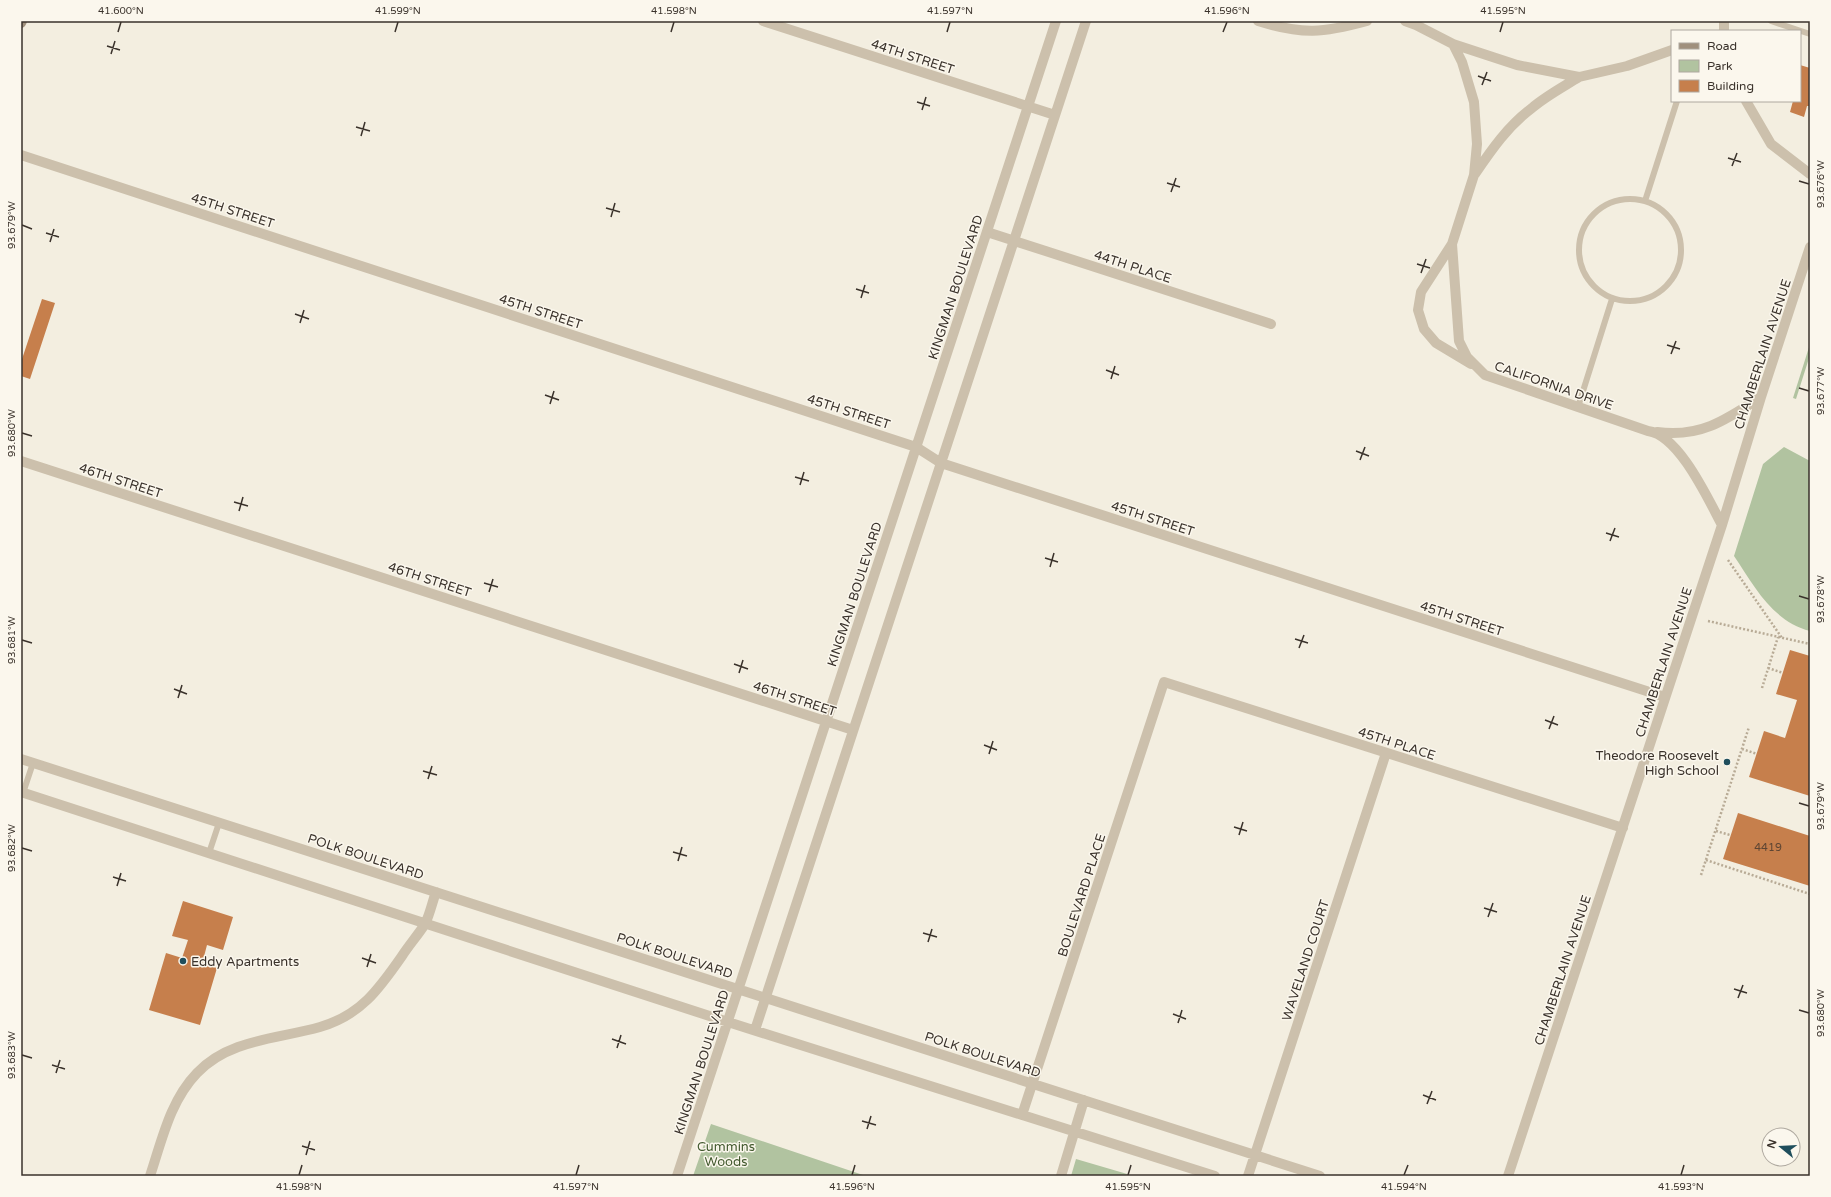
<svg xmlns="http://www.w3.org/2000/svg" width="1831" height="1197" font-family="'Varela Round',sans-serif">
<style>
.green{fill:#b1c3a0}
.building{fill:#c67f4c}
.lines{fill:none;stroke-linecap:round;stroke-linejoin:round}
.path{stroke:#b8ab96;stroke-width:2.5;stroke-dasharray:2 2;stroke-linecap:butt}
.service{stroke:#ccc0ac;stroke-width:6}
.minor{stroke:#ccc0ac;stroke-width:10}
.secondary{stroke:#a0907d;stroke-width:10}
.ticks{fill:none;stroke:#3a322b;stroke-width:1.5}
.poi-dot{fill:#1f4e5c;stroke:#fbf7ed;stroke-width:1.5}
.labels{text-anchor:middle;stroke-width:3;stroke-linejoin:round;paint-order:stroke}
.number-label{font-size:11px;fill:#5d4533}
.street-label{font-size:13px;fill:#3a322b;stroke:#fbf7ed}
.poi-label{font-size:13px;fill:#3a322b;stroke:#fbf7ed;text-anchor:end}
.park-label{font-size:13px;fill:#42592e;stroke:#fbf7ed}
.neatline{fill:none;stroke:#3a322b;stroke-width:1.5}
.ticks-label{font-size:10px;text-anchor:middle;fill:#3a322b}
</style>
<rect width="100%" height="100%" fill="#f3eee0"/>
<path class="green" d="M1810 344V355L1796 399 1793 398Z
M1784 447 1810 461V631C1772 621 1755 587 1734 556L1763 464Z
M711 1124 866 1176H693Z
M1076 1159 1134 1176H1071Z"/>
<path class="building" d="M1800 65 1810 68V106H1807L1804 117 1790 112 1793 101H1800Z
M42 299 55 303 30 379 21 376V362Z
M1790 650 1810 656V796L1749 777 1764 731 1785 738 1797 700 1776 694Z
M1738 813 1810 836V886L1723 859Z
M183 901 233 917 223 950 207 945 202 964 217 968 200 1025 149 1010 166 953 182 958 188 940 172 936Z"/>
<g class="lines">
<path class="path" d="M1728 560 1782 638
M1708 621 1810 644
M1768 668 1783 673
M1762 688 1778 637
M1742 749 1757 754
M1716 831 1730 835
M1706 860 1810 894
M1701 875 1749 727"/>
<path class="service" d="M1771 21 1810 34
M1579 250a51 51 0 1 1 102 0a51 51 0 1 1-102 0Z
M1645 201 1677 101
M1578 407 1612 299
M23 793 33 763
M209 853 219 823"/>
<path class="minor" d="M763 21 1055 115
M1258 21C1303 35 1323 33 1367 21
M1405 21 1416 25 1453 44 1517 65 1579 77 1627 66 1672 50
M1724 31V21
M1453 44 1462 62 1474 102 1477 144 1474 175 1452 244 1459 341 1467 357 1485 375 1648 431C1679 435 1708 499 1722 525
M1746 101 1771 144 1810 174
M21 155 916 447 941 463 1665 697
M1475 174C1492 149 1508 126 1532 108 1546 96 1563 87 1579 77
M987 232 1271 324
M1452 244 1421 292 1418 310 1424 329 1436 343 1471 364
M1657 432C1700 438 1726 420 1761 397
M21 461 853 730
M21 759 1320 1176
M21 792 728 1022 1215 1176
M755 1030 1086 21
M1022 1115 1164 682 1623 828
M150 1176C162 1140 170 1101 197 1073 229 1039 278 1039 320 1027 361 1015 379 989 402 956 409 945 418 935 425 924 430 914 432 903 436 892
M677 1176 1056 21
M1061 1176 1084 1100
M1248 1176 1386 753
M1508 1176 1722 525 1761 397 1810 247"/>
<path class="secondary" d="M21 23 22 21"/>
</g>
<path class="ticks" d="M118 32 121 22M395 32 398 22M671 32 674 22M947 32 950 22M1223 32 1227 22M1500 32 1503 22M107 46 120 50M111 54 115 41M1478 76 1491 81M1482 85 1487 72M917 102 930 106M922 110 926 97M356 127 370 131M361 136 365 122M1728 158 1741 162M1732 166 1737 153M1799 181 1809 184M1167 183 1180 187M1171 192 1176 178M606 208 620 212M611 217 615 203M22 225 32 229M46 233 59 237M50 242 54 229M1417 264 1430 268M1421 273 1426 259M856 289 869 293M861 298 865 285M295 314 309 319M300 323 304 310M1667 345 1680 349M1671 354 1676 341M1106 370 1119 375M1111 379 1115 366M1799 388 1809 391M545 395 559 400M550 404 554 391M22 433 32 436M1356 451 1369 456M1360 460 1365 447M795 477 809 481M800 485 804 472M234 502 248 506M239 511 243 497M1606 533 1619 537M1610 541 1615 528M1045 558 1058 562M1050 567 1054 553M484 583 498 587M489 592 493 579M1799 596 1809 599M1295 639 1308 643M22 640 32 643M1299 648 1304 635M734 664 748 669M739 673 743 660M174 689 187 694M178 698 182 685M1545 720 1558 725M1549 729 1554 716M984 745 997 750M989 754 993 741M423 771 437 775M428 779 432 766M1799 803 1809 806M1234 827 1247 831M1239 835 1243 822M22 848 32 851M673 852 687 856M678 861 682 847M113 877 126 881M117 886 121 873M1484 908 1497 912M1488 917 1493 903M923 933 937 937M928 942 932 929M362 958 376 963M367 967 371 954M1734 989 1747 993M1738 998 1743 985M1799 1010 1809 1013M1173 1014 1186 1019M1178 1023 1182 1010M612 1039 626 1044M617 1048 621 1035M22 1055 32 1058M52 1065 65 1069M56 1073 60 1060M1423 1095 1436 1100M1427 1104 1432 1091M862 1121 876 1125M867 1129 871 1116M302 1146 315 1150M306 1155 310 1141M299 1175 302 1165M576 1175 579 1165M852 1175 855 1165M1128 1175 1131 1165M1404 1175 1408 1165M1681 1175 1684 1165"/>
<g class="poi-dot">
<circle cx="1727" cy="762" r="4"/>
<circle cx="183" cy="961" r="4"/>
</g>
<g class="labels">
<g class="number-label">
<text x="1768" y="851">4419</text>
</g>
<g class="street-label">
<text transform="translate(913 56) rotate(18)" y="5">44TH STREET</text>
<text transform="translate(233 210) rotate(18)" y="5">45TH STREET</text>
<text transform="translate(1133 266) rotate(18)" y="5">44TH PLACE</text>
<text transform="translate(955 287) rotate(-72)" y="5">KINGMAN BOULEVARD</text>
<text transform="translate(541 311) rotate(18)" y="5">45TH STREET</text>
<text transform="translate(1762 354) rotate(-72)" y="5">CHAMBERLAIN AVENUE</text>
<text transform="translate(1554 385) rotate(19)" y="5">CALIFORNIA DRIVE</text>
<text transform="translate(849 411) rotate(18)" y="5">45TH STREET</text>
<text transform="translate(121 480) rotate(18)" y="5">46TH STREET</text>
<text transform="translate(1153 518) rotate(18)" y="5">45TH STREET</text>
<text transform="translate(430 579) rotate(18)" y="5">46TH STREET</text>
<text transform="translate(854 594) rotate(-72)" y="5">KINGMAN BOULEVARD</text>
<text transform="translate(1462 618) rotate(18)" y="5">45TH STREET</text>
<text transform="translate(1663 662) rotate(-72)" y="5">CHAMBERLAIN AVENUE</text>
<text transform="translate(795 698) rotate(18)" y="5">46TH STREET</text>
<text transform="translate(1397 743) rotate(18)" y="5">45TH PLACE</text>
<text transform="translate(366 856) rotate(18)" y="5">POLK BOULEVARD</text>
<text transform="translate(1081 895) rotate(-72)" y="5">BOULEVARD PLACE</text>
<text transform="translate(675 955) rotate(18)" y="5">POLK BOULEVARD</text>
<text transform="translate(1305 960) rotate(-72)" y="5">WAVELAND COURT</text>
<text transform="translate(1562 970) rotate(-72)" y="5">CHAMBERLAIN AVENUE</text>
<text transform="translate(983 1054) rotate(18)" y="5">POLK BOULEVARD</text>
<text transform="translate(701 1062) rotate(-72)" y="5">KINGMAN BOULEVARD</text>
</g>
<g class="poi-label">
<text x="1719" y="760">Theodore Roosevelt<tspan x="1719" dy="15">High School</tspan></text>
<text x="191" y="966" text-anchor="start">Eddy Apartments</text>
</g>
<g class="park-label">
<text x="726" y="1151">Cummins<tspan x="726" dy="15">Woods</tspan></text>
</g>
</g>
<rect width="1831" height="1197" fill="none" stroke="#fbf7ed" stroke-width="44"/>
<rect x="1671" y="30" width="130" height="72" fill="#fbf7ed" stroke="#aea89f"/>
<rect x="1679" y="43" width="20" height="6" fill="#a0907d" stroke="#aea89f"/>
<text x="1707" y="50" font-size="12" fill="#3a322b">Road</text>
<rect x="1679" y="60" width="20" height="12" fill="#b1c3a0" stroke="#aea89f"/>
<text x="1707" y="70" font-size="12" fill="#3a322b">Park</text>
<rect x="1679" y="80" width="20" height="12" fill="#c67f4c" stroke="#aea89f"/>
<text x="1707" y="90" font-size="12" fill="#3a322b">Building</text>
<g transform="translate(1781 1147) rotate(288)"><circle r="19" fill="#fbf7ed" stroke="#aea89f"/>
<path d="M0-3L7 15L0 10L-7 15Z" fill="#1f4e5c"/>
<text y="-6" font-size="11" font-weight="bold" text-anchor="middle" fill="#3a322b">N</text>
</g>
<rect x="22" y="22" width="1787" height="1153" class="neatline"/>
<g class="ticks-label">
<text x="121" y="14">41.600°N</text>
<text x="398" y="14">41.599°N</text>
<text x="674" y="14">41.598°N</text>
<text x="950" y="14">41.597°N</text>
<text x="1227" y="14">41.596°N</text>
<text x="1503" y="14">41.595°N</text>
<text transform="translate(1820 184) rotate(-90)" y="4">93.676°W</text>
<text transform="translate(11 225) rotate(-90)" y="4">93.679°W</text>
<text transform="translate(1820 391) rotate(-90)" y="4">93.677°W</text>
<text transform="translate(11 433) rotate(-90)" y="4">93.680°W</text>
<text transform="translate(1820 599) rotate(-90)" y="4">93.678°W</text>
<text transform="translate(11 640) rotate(-90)" y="4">93.681°W</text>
<text transform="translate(1820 806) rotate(-90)" y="4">93.679°W</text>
<text transform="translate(11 848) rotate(-90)" y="4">93.682°W</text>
<text transform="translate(1820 1013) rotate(-90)" y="4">93.680°W</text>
<text transform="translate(11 1055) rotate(-90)" y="4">93.683°W</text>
<text x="299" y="1190">41.598°N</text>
<text x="576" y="1190">41.597°N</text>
<text x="852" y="1190">41.596°N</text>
<text x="1128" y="1190">41.595°N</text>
<text x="1404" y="1190">41.594°N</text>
<text x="1681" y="1190">41.593°N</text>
</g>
</svg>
